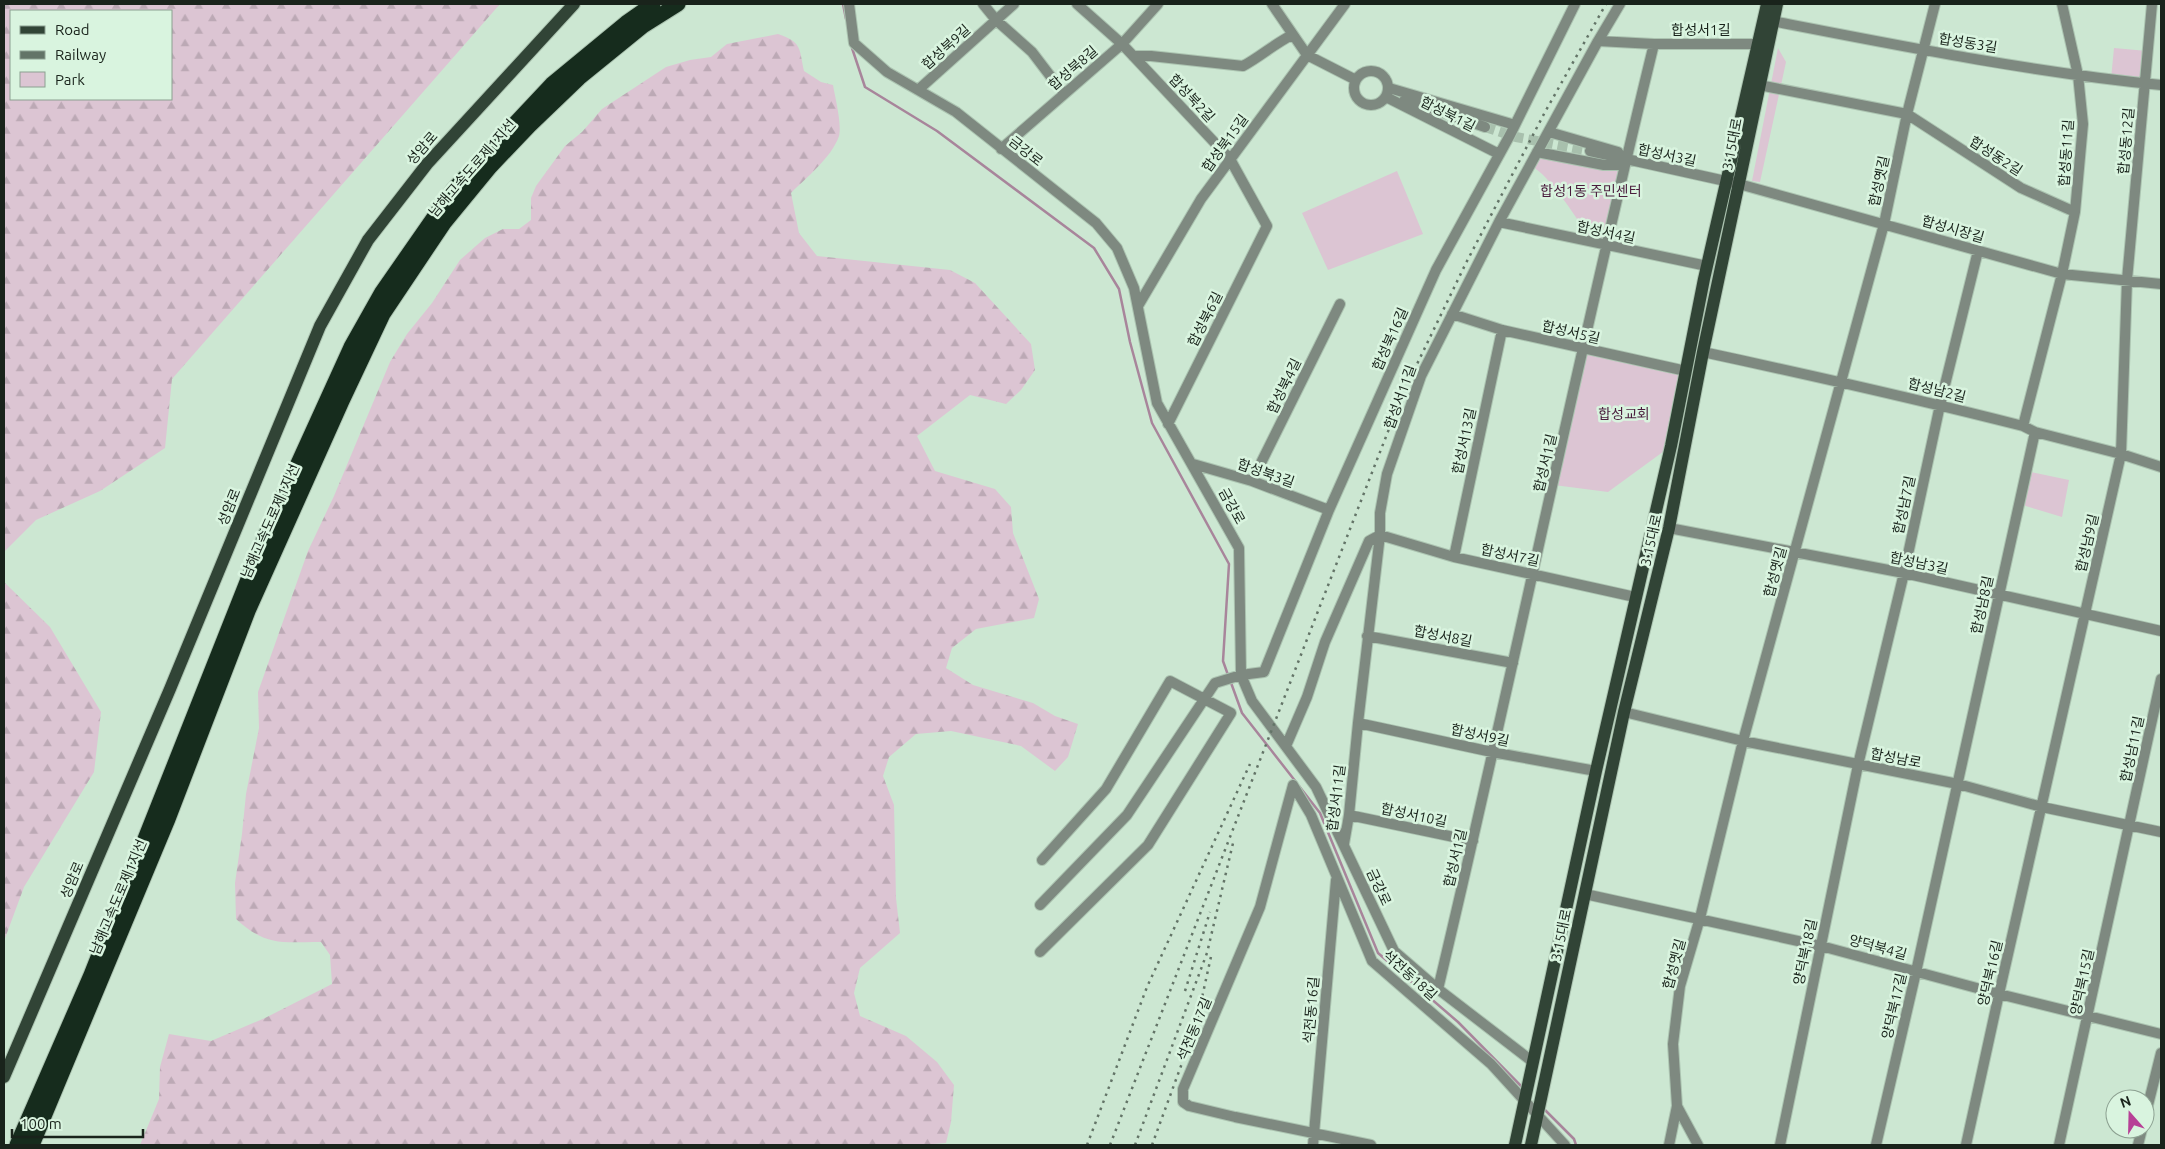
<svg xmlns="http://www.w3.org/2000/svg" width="2165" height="1149" font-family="Ubuntu,'Noto Sans KR',sans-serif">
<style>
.forest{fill:url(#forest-firs);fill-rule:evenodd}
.park{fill:#dcc5d3}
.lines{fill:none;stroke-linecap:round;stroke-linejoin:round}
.stream{stroke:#a8859b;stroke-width:2.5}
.minor-tunnel{stroke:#a8c0ad;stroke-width:10;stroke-dasharray:10 5;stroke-linecap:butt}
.minor-casing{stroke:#acc4b1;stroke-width:12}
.major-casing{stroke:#acc4b1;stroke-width:14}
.highway-casing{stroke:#acc4b1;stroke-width:17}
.minor{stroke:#7e8980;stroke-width:10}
.major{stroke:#314436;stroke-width:12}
.highway{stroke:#162c1d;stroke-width:15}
.rail{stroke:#637467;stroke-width:2.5;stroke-dasharray:2.5 5;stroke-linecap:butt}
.labels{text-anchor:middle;stroke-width:5;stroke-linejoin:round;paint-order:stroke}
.street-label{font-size:14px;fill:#19231b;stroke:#d9f4df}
.park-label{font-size:14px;fill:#4a1d3d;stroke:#d9f4df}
</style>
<defs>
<pattern id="forest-firs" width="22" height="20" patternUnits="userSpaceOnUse" patternTransform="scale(1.25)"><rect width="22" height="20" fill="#dcc5d3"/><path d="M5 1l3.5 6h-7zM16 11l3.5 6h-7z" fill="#bca9b5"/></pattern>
</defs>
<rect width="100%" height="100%" fill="#cce7d2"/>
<path class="forest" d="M4 4H500L172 379 165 448 100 491 36 520 4 552ZM11 11H171V99H11Z
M778 34C802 42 799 48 804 71L821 82 833 85C835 97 842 124 839 136 832 157 806 178 791 193L799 233 817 256 950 270 975 283 1031 344 1035 370 1021 390 1006 404 970 395 917 436 935 471 995 489 1011 507 1013 533 1039 599 1034 618 976 629 952 648 946 668 973 685 1033 703 1055 716 1078 724 1068 757 1055 771 1021 746 951 731 916 734 889 757 883 776 894 805 896 898 900 933 860 968 854 993 860 1016 906 1036 937 1062 954 1085 951 1122 946 1143 921 1145H140L159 1099 160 1067 169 1034 211 1041 265 1018 332 984 330 955 321 942C281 942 267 947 236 919L235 883 242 834 246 794 259 728 258 692 308 551 334 496 390 362 407 334 432 303 460 260 485 238 503 229H519L531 220V198L536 186 565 146 582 132 602 109 666 67 690 60 711 57 727 44Z
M4 582 50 627 101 712 94 772 24 887 4 941Z"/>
<path class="park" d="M1778 48 1786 62 1760 182 1752 181Z
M2114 48 2147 51 2145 83 2111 79Z
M1537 152 1604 165 1622 159 1607 247 1586 242 1587 233C1576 218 1548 173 1532 167Z
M1397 171 1423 234 1328 270 1302 213Z
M1584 349 1686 371 1671 446 1608 492 1554 485Z
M2026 471 2069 480 2062 517 2019 504Z"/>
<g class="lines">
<path class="stream" d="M843 4 846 19
M852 48 865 87 937 131 1094 248 1119 289 1130 342 1152 423 1229 564 1223 661 1228 675
M1230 680 1242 713 1296 782
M1299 786 1320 813 1378 953 1458 1022 1523 1088
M1543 1108 1574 1139 1576 1145"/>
<path class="minor-tunnel" d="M1485 127 1516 137 1590 151"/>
<g class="minor-casing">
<path id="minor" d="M849 4 854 43 887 72 956 112 1096 223 1117 248 1134 288 1157 403 1239 548 1241 675 1252 701 1316 787 1394 951 1438 989 1533 1062
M983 4 996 20 1032 52 1064 94
M1077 4 1122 44 1230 159 1267 226 1168 424
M1272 4 1307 55 1356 80
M1772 21C1901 46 2031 72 2161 85
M1598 41 1654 44H1758
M1133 56H1151L1243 66C1260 57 1274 44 1292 35
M1354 88a17 17 0 1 1 34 0a17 17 0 1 1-34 0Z
M1759 85 1907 114 2021 188 2075 212
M1389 88 1515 125
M918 90 1014 4
M1386 97 1499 154
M1405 99 1485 127
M1001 149 1122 44 1158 4
M1590 151 1739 184 2062 274 2161 284
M1537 152 1604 165H1618L1622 159 1618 152 1549 132
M1499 222 1707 266
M1138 306 1201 199 1345 4
M1452 314 1502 330 1686 371
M1703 352C1810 375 1917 399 2023 426L2035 432 2121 454 2161 467
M2023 426 2062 274 2075 212 2083 124 2078 75 2062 4
M1193 464 1252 481 1329 510
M1252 481 1340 304
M1669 528 1904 573 2161 631
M1454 557 1502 330
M1367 636 1513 663
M1624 712 1743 741 1958 784 2042 807 2161 832
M1358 723 1492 752 1596 771
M1286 746 1307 697 1325 642 1369 541 1380 535 1454 557 1635 597
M1293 785 1260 907 1183 1089V1102L1189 1106 1235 1117 1371 1145
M1293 785 1311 815 1372 961 1491 1064 1565 1145
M1349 815 1473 841
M1344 844 1349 815 1358 723 1380 535V513L1387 474 1421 376 1499 222 1598 41 1620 4
M1585 894 1821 946 1999 994 2161 1034
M1040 905 1127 815 1215 683 1241 675 1264 672 1329 510 1436 270 1510 135 1575 4
M1040 952 1148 845 1231 713 1170 681 1106 789 1042 860
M1438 989C1513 675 1577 358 1654 44
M2145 1117 2161 1053
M1313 1145 1336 880
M1669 1145 1677 1106
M1698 1145 1677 1106 1673 1044 1680 986 1700 918 1743 741 1884 224 1907 114 1935 4
M1780 1145 1858 765 1904 573 1940 405 1978 251
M1876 1145 1916 972 2035 432
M1966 1145 1999 994 2121 454 2127 280 2152 4
M2059 1145 2161 679
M2138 1145 2142 1129"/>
</g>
<g class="major-casing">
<path id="major" d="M4 1077 170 689 320 326 368 240 427 164 574 4
M1515 1145 1596 771 1671 446 1704 279 1767 4
M1531 1145 1624 712 1669 528 1703 352 1777 4"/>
</g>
<g class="highway-casing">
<path id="highway" d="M17 1145 91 975 266 534 351 347 382 292 453 190 552 84 626 23 653 4
M32 1145 168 819 248 611 342 401 383 314 444 223 490 167 530 125 579 78 643 26 678 4"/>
</g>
<use href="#minor" class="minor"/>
<use href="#major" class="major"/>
<use href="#highway" class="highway"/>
<path class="rail" d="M1185 991 1210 912
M1087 1145 1147 987 1250 764
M1110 1145 1403 393 1466 263 1545 112 1606 4
M1135 1145 1207 953 1234 839
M1152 1145 1196 1025 1212 952"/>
</g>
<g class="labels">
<g class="street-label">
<text x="1701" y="35">합성서1길</text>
<text transform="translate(1968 43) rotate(9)" y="5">합성동3길</text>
<text transform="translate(946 47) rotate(-42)" y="5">합성북9길</text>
<text transform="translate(1073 68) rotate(-41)" y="5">합성북8길</text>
<text transform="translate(1192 98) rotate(47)" y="5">합성북2길</text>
<text transform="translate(1448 114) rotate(27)" y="5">합성북1길</text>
<text transform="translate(2126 141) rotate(-85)" y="5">합성동12길</text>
<text transform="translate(1225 143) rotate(-54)" y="5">합성북15길</text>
<text transform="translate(1732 144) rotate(-79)" y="5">3·15대로</text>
<text transform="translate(422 148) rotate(-49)" y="5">성암로</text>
<text transform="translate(1026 151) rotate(38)" y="5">금강로</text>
<text transform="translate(2066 153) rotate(-86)" y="5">합성동11길</text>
<text transform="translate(1667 155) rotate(12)" y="5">합성서3길</text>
<text transform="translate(1996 156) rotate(33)" y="5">합성동2길</text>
<text transform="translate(472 168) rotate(-49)" y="5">남해고속도로제1지선</text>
<text transform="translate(1879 181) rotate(-78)" y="5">합성옛길</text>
<text transform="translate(1953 229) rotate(16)" y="5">합성시장길</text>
<text transform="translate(1606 232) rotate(12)" y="5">합성서4길</text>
<text transform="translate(1205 319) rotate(-63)" y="5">합성북6길</text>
<text transform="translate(1571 332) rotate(13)" y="5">합성서5길</text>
<text transform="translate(1390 339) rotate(-66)" y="5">합성북16길</text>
<text transform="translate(1284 386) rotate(-64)" y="5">합성북4길</text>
<text transform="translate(1937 390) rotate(14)" y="5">합성남2길</text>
<text transform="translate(1400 397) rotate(-70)" y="5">합성서11길</text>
<text transform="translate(1464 441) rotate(-78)" y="5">합성서13길</text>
<text transform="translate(1545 463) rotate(-77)" y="5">합성서1길</text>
<text transform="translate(1266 473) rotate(19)" y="5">합성북3길</text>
<text transform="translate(1904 505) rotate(-78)" y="5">합성남7길</text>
<text transform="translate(1232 506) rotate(61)" y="5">금강로</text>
<text transform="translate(229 507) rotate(-68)" y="5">성암로</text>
<text transform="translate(270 521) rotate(-66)" y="5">남해고속도로제1지선</text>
<text transform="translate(1651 540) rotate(-77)" y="5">3·15대로</text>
<text transform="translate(2087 543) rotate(-77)" y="5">합성남9길</text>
<text transform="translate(1510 555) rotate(12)" y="5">합성서7길</text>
<text transform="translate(1919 563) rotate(12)" y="5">합성남3길</text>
<text transform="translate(1775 572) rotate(-75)" y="5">합성옛길</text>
<text transform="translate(1982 605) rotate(-78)" y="5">합성남8길</text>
<text transform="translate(1443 636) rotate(11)" y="5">합성서8길</text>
<text transform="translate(1480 735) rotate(12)" y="5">합성서9길</text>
<text transform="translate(2132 749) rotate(-78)" y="5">합성남11길</text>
<text transform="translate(1896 758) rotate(11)" y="5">합성남로</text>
<text transform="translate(1336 798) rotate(-83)" y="5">합성서11길</text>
<text transform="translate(1414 815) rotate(12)" y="5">합성서10길</text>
<text transform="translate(1455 858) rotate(-77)" y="5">합성서1길</text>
<text transform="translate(72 880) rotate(-67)" y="5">성암로</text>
<text transform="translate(1379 887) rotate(65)" y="5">금강로</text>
<text transform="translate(118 897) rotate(-67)" y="5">남해고속도로제1지선</text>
<text transform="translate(1561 935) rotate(-78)" y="5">3·15대로</text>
<text transform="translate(1878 947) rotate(15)" y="5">양덕북4길</text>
<text transform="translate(1805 952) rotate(-78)" y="5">양덕북18길</text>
<text transform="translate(1674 964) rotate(-75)" y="5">합성옛길</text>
<text transform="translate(1990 973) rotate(-77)" y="5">양덕북16길</text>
<text transform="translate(1410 975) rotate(42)" y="5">석전동18길</text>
<text transform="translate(2082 982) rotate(-78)" y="5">양덕북15길</text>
<text transform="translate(1894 1006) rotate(-77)" y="5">양덕북17길</text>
<text transform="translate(1311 1010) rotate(-85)" y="5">석전동16길</text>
<text transform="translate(1194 1029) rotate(-67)" y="5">석전동17길</text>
</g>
<g class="park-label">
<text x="1591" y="196">합성1동 주민센터</text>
<text x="1624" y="419">합성교회</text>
</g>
</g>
<rect width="2165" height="1149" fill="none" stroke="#19231b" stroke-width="10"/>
<rect x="10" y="10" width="162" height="90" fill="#d9f4df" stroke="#8ca091"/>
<rect x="20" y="26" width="25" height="8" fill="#314436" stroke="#8ca091"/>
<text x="55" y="35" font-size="15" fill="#19231b">Road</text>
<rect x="20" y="51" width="25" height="8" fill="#637467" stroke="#8ca091"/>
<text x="55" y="60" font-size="15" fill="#19231b">Railway</text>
<rect x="20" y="72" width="25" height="15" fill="#dcc5d3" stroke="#8ca091"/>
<text x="55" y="85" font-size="15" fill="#19231b">Park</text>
<g transform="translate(2130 1114) rotate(340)"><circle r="24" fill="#d9f4df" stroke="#8ca091"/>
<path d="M0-4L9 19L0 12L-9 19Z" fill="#b74096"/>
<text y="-8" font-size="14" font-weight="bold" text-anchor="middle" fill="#19231b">N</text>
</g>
<path d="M12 1129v8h131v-8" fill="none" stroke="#19231b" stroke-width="2.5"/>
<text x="20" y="1129" font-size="15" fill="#19231b" stroke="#d9f4df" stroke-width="4" paint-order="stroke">100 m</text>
</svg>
